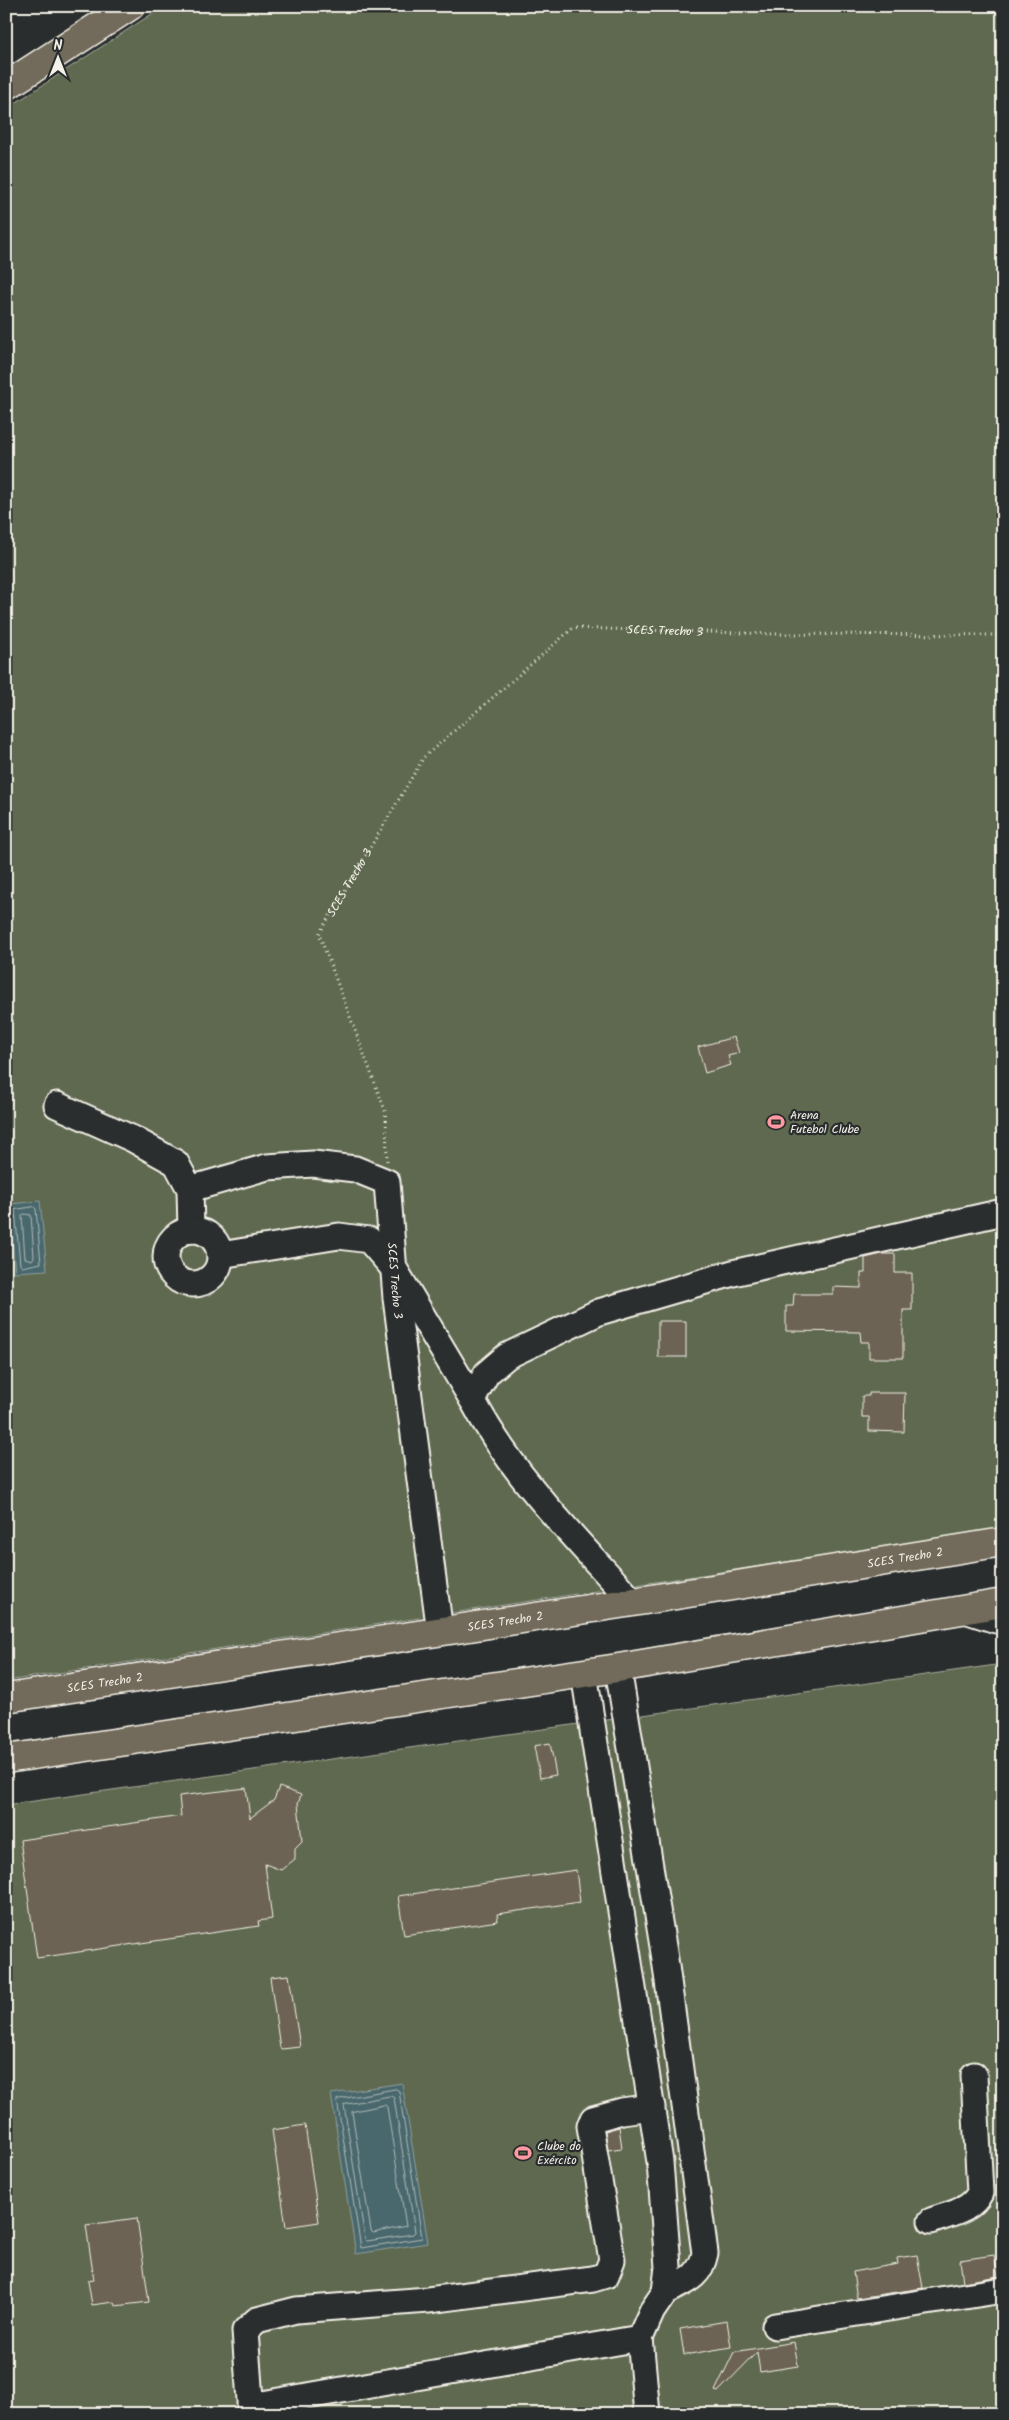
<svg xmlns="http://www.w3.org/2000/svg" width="1009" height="2420" font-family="Kalam,sans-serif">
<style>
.green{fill:#5e6950;stroke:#a9ad9c}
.water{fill:#4a686d;stroke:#8e9f9e}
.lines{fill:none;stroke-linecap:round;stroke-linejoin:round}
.shore{stroke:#b0bab7;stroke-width:1}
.building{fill:#6d6454;stroke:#f4f1e8}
.minor-casing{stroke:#f4f1e8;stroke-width:29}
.major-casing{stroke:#f4f1e8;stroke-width:31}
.highway-casing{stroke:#f4f1e8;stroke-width:31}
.path{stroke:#f4f1e8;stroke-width:3;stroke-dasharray:1 4;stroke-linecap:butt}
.minor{stroke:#2a2d2e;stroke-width:25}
.major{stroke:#726b5a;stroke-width:28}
.highway{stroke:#726b5a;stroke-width:28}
.labels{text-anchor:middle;stroke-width:4.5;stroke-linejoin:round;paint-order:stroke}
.street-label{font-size:12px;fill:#f4f1e8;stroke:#2a2d2e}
.poi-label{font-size:12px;fill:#f4f1e8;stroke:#2a2d2e;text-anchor:start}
</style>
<rect width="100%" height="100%" fill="#2a2d2e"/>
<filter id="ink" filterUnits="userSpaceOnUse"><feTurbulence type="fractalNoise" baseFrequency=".02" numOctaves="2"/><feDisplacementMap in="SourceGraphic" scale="10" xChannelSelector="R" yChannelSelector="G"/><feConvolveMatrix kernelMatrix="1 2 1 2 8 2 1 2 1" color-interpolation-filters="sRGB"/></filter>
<g filter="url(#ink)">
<path class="green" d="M164 6H1003V1529L6 1681V109Z
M1003 1664V2414H6V1805Z"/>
<path class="water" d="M40 1201 47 1270 15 1272 9 1204Z
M402 2083 428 2243 356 2254 331 2094Z"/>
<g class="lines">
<path class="shore" d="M34 1207 36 1209 41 1263 22 1267 20 1264 15 1210Z
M24 1214 31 1215 34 1257 32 1260 25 1258 22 1216Z
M396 2089 399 2091 422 2238 361 2248 337 2100Z
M391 2096 394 2098 415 2232 413 2234 367 2241 365 2239 344 2105Z
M385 2105 387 2107 406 2226 373 2233 371 2231 352 2112Z"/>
</g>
<path class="building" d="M734 1037 739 1053 728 1056 731 1065 705 1073 698 1047Z
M882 1254H895V1273H912V1310H903V1358H869V1342H861L860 1332 786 1331V1306H793L794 1294H833V1287L861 1288V1273H865V1258Z
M658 1321H686V1357H658Z
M869 1393H905L904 1432 869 1431V1417H862V1396H869Z
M550 1743 556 1775 540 1778 534 1746Z
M279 1787 301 1795 298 1804 302 1841 295 1848V1859L281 1870 265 1864 272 1919 258 1921 259 1926 37 1958 20 1840 181 1816 179 1796 246 1788 250 1818 274 1800Z
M576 1870 580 1902 497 1914 498 1921 404 1935 398 1896Z
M289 1975 300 2047 282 2049 280 2048 270 1977Z
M305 2125 319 2222 286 2227 272 2130Z
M619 2127 622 2148 608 2150 605 2131Z
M137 2218 149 2302 115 2306 114 2302 92 2305 88 2281 94 2280 86 2225Z
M917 2255 923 2288 857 2298 853 2272 898 2264 897 2258Z
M994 2255 998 2276 963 2282 960 2260Z
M727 2321 731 2347 684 2355 680 2329Z
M794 2342 798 2366 760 2372 757 2352 718 2392 715 2391 734 2352Z"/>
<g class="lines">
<g class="minor-casing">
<g id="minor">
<path d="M57 1105 133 1139 176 1163 190 1189 191 1230"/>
<path id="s2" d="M190 1189 267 1167 313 1164 355 1169 387 1182 396 1298 440 1632"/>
<circle cx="193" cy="1257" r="27"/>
<path d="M220 1255 339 1236 369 1240 395 1270 472 1399"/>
<path d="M633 1602C575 1538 512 1476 472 1399L487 1373 507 1356 599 1312 733 1273 1003 1212"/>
<path d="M965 1610 996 1620 1003 1618"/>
<path d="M584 1673 660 2162 668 2267 665 2292C686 2281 700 2278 705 2253L665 1959 618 1668"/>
<path d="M931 2221C950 2214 971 2211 980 2193L974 2075"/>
<path d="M775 2326 1003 2290"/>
<path d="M250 2406 640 2338"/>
<path d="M251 2414 245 2331 257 2320 296 2310 428 2300 593 2279 606 2275 612 2260 590 2126 593 2119 622 2111 652 2107"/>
<path d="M647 2414 640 2338 652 2311 665 2292"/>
</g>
</g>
<g class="major-casing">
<g id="major">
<path id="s3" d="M6 1698 633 1602 1003 1542"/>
<path d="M6 1759 618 1668 1003 1603"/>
</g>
</g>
<g class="highway-casing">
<path id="highway" d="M6 86 130 6"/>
</g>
<path class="path" id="s1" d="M387 1161 386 1113 319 934 424 757 573 628 774 634 1003 635"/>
<use href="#minor" class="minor"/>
<use href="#major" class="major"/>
<use href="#highway" class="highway"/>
</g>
</g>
<defs>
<g id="stadium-bare" transform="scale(1.35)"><path d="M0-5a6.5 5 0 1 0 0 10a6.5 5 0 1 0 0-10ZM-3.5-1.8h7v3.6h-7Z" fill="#ff9aa2" stroke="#2a2d2e" stroke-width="2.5" paint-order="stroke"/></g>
</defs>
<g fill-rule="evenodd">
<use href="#stadium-bare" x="776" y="1122"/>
<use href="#stadium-bare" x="523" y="2153"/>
</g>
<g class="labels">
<g class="street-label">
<text dy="4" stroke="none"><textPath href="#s1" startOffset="734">SCES Trecho 3</textPath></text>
<text dy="4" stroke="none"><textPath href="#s1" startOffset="299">SCES Trecho 3</textPath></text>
<text dy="4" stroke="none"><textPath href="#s2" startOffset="302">SCES Trecho 3</textPath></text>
<text dy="4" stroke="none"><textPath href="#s3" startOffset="910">SCES Trecho 2</textPath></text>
<text dy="4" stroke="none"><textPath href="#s3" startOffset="505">SCES Trecho 2</textPath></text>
<text dy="4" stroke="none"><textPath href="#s3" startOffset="100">SCES Trecho 2</textPath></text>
</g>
<g class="poi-label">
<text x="790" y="1119">Arena<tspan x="790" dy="14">Futebol Clube</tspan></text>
<text x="537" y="2150">Clube do<tspan x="537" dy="14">Exército</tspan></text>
</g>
</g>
<rect width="1009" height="2420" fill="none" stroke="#2a2d2e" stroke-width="25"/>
<rect x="12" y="12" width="984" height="2395" fill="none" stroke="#f4f1e8" stroke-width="2" filter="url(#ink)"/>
<g transform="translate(58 58)" stroke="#2a2d2e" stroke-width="4" paint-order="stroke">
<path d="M0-4L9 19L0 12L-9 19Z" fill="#f4f1e8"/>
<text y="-8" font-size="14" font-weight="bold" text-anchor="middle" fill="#f4f1e8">N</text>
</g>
</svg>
